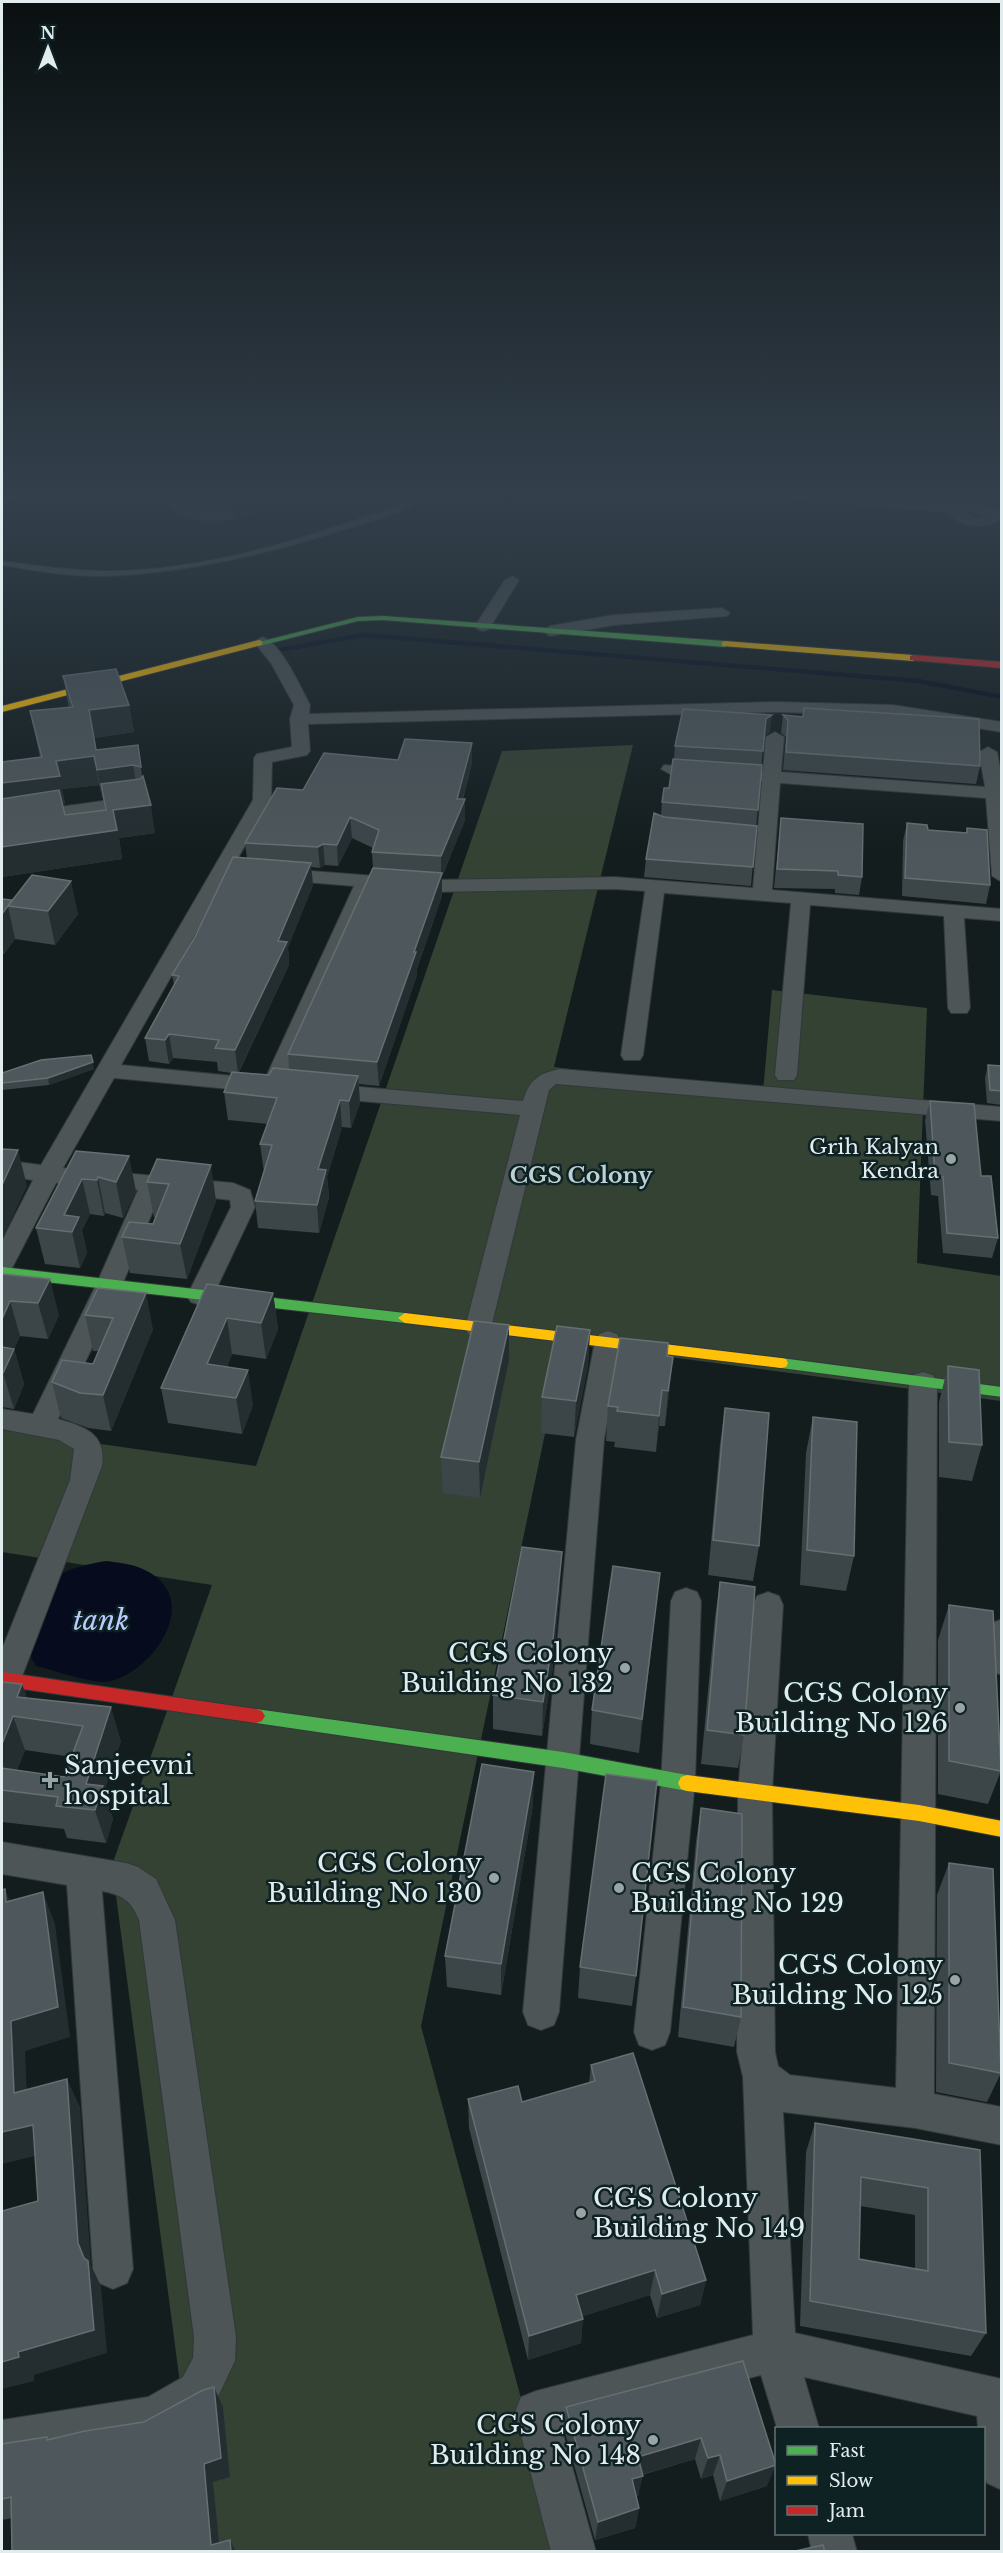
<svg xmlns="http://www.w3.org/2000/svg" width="1003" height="2553" font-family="'Libre Baskerville',serif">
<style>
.green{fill:#344234}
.water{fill:#060c1e}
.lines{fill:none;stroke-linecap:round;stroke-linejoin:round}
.stream{stroke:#060c1e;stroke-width:4.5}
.lane-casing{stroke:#32383a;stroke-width:2}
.street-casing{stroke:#32383a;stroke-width:2}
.fast-casing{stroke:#32383a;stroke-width:2}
.slow-casing{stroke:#32383a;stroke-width:2}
.jam-casing{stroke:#32383a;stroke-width:2}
.lane{fill:#4d5556;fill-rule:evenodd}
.street{fill:#4d5556;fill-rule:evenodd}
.fast{fill:#4caf50;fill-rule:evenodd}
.slow{fill:#ffc107;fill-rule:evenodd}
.jam{fill:#c62828;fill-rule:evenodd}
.rail{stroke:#545d5e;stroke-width:3}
.wall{fill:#3c4649;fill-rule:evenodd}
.shaded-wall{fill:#242e31}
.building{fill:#4e575b;stroke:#656f72;stroke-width:1.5;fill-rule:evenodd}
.poi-dot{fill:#99a4a5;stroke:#0e2123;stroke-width:2}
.labels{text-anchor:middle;stroke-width:5;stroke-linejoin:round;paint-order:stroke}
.poi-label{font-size:21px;fill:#e1ecee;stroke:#0e2123;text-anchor:end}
.neighbourhood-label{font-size:22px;font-weight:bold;fill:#bbd1d4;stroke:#0e2123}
.near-poi-label{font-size:26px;fill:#e1ecee;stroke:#0e2123;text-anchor:end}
.near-water-label{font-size:27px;font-style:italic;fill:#b9ccfe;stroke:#0e2123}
</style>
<rect width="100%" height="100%" fill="#131d1e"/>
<path class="green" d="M633 745 554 1067 763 1092 772 990 927 1008 917 1263 1001 1276V1401L564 1343 421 2026 562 2551H202L112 1865 212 1585 2 1552V1430L256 1466 502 751Z"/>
<path class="water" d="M107 1561C121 1563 134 1564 147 1571 192 1595 168 1645 137 1668 129 1674 114 1682 103 1682 84 1681 56 1671 36 1666L26 1648C29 1636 36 1597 43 1589 56 1570 87 1564 107 1561Z"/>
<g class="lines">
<path class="stream" d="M278 650 364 635 918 681 1002 697"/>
<g class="lane-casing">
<path id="lane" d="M405 503 412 505C394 517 360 524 339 531 263 555 186 573 106 576 71 577 36 571 2 565V561C36 566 68 570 102 571 206 572 309 537 405 503Z"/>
</g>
<g class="street-casing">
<path id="street" d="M784 495C838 495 891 499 945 504 964 505 980 502 999 509L1002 519C987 529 958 529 950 512L791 499ZM968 511 988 516 975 518 965 513Z
M512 576 519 580 489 629 483 631 477 629 475 626 505 580Z
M722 608 730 613 727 616 614 625 550 636 542 631 550 626 614 615Z
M262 637C281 642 301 688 310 705L309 714 776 702 893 705 1002 722V732L893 715 776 712 308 724 310 751 307 755 272 762 271 800 234 865 427 880 615 877 753 888 762 781 670 774 661 769 664 765 763 771 766 737 775 732 784 737 781 772 985 787 979 752 988 747 997 752 1002 779V882L992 876 986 798 780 783 772 890 1002 909V921L964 918 970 1008 967 1013H951L948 1008 944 916 810 905 797 1075 794 1080H778L775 1075 791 903 664 893 643 1055 640 1060H624L621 1055 645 891 615 889 427 892 373 888 281 1091 273 1093 114 1078 63 1168 73 1170 77 1176 73 1182 56 1183 11 1270 2 1273V1241L33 1180 2 1176V1160L41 1165 253 800 254 758 257 754 292 747 290 719 294 705 271 663 254 642ZM228 876 354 886 265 1079 121 1065Z
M138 796 144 797 147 801 144 805 2 826V815Z
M560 1069 1002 1107V1121L556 1084 549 1090 491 1328 487 1335 478 1337 469 1335 465 1328 520 1115 326 1098 318 1096 315 1091 318 1086 326 1084 523 1101C529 1080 539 1073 560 1069Z
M101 1171 233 1183 250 1190 255 1207 213 1296 209 1302 200 1305 191 1302 187 1296 231 1207 230 1200 161 1192 122 1285 58 1419C84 1426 107 1434 102 1466L18 1687 13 1697 2 1701V1649L70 1480 74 1449 59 1440 2 1429V1409L33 1414 96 1285 138 1190 93 1185 89 1179 93 1173Z
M608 1331 617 1334 621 1341 604 1440 559 2012 554 2025 541 2030 528 2025 523 2012 576 1440 595 1341 599 1334Z
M923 1372 933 1375 937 1382 934 2094 1002 2107V2145L915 2128 783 2112 795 2333 1002 2379V2490L987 2483 984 2476V2428H978L977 2416 804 2377 819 2428H777L761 2375 561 2427 596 2552H551L515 2412 521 2397 536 2391 753 2335 743 2077 737 2052 738 1793 753 1605 757 1596 768 1592 779 1596 783 1605 772 1793 775 2052 778 2066 790 2075 896 2088 909 1382 913 1375Z
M686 1588 697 1592 701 1601 695 1782 670 2032 665 2045 652 2050 639 2045 634 2032 661 1782 671 1601 675 1592Z
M1000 1620 1002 1621V1675L991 1671C984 1657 982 1638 989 1624Z
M2 1842 126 1863 138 1867 156 1879 175 1920 236 2337 235 2361 213 2407 154 2439 2 2463V2420L148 2397 183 2377 193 2358 194 2337 139 1920C131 1901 123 1895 102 1891L133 2269 127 2283 113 2289 99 2283 93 2269 67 1885 2 1874Z
M808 2534H852L857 2552H812Z"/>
</g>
<g class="fast-casing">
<path id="fast" d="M7 495H16L2 503V498Z
M383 616 725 641 729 644 725 647 383 620 358 621 259 646 255 643 358 617Z
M2 1267 405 1313 412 1318 405 1323 2 1277Z
M781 1358 1002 1387V1397L781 1368 776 1367 774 1363 776 1359Z
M256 1709 563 1752 687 1775 693 1777 696 1783 693 1789 687 1791 563 1768 256 1723 250 1721 247 1716 250 1711Z"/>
</g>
<g class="slow-casing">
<path id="slow" d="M259 640 262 641V645L2 712V706Z
M725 641 913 655 917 658 913 661 722 646V642Z
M405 1313 781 1358 786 1359 788 1363 786 1367 781 1368 405 1323 398 1318Z
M687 1775 919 1805 1002 1821V1837L919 1821 687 1791 681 1789 678 1783 681 1777Z"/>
</g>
<g class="jam-casing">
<path id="jam" d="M913 655 1002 662V668L910 660V656Z
M2 1672 256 1709 262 1711 265 1716 262 1721 256 1723 2 1686Z"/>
</g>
<use href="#lane" class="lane"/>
<use href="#street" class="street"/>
<use href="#fast" class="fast"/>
<use href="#slow" class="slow"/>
<use href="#jam" class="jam"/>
<path class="rail" d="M2 497 5 495"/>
</g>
<path class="wall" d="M167 495H272L268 506 261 512 234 520 201 521 177 514 168 505Z
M854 495H1002V503Z
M63 676 129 705 134 732 94 738 96 750 138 745 142 776 155 833 119 838 122 859 2 877 40 757 30 711 69 708ZM99 785 103 799 105 810 65 815 62 804H65L62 789Z
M783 715 803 717 980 766 976 784 783 770 786 737 781 733Z
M770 732 764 736 751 886 644 877 646 859 661 816 662 802 669 788 674 759 675 746Z
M472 743V763L463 799 465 820 442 877V896L417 969V975L379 1086 359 1084 360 1103 351 1128 342 1127 327 1177 329 1197 319 1233 258 1228 255 1201 264 1172 260 1144 268 1124 228 1120 224 1092 231 1073 218 1071 217 1062 173 1058 169 1064 149 1061 145 1038 174 985 172 975 247 858 245 843 303 790 398 760ZM352 838 373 848 372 852 373 869 288 1054 289 1069 269 1075 239 1072 289 965 288 947 313 885 311 867 320 868 325 865 338 866Z
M781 818 862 877 859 895 835 893V889L774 888Z
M907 823 928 830 966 833 967 828 990 885 986 904 902 896 903 841Z
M2 899 78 914 55 945 15 939 4 954 2 952Z
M988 1065 1002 1066V1105L987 1103 985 1078Z
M94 1069 49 1085 2 1090V1073Z
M930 1101 981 1176 998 1238 992 1258 943 1253 938 1196 931 1195 925 1120Z
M76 1151 136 1191 123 1218 105 1213 104 1216 90 1214 82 1230 87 1253 80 1268 45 1264 36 1228Z
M157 1159 216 1201 187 1279 130 1273 122 1237 153 1224 155 1217H154L147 1182Z
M2 1274 59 1315 48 1339 20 1336 14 1349 24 1384 14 1409 2 1407Z
M207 1284 273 1293 278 1329 266 1359 232 1354 227 1367 253 1405 242 1434 168 1423 161 1388Z
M98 1288 153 1329 111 1431 88 1428 61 1418 52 1382 93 1364 98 1351H93L85 1315Z
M590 1330 588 1365 574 1437 541 1433 542 1397Z
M667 1356 673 1357 669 1393 665 1426H659L656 1452 614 1447 615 1442 606 1441 608 1406Z
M509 1360 480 1498 443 1493 441 1457Z
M948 1366 982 1445 972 1481 939 1477V1402Z
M725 1408 759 1546 753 1581 708 1575 720 1444Z
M813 1417 854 1556 846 1591 800 1585 806 1453Z
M660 1573 639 1753 590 1744 592 1710Z
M720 1582 744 1735 738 1768 701 1764 715 1617Z
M560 1587 552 1674 542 1736 493 1729V1695Z
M949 1605 1001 1771 988 1804 938 1794V1640Z
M2 1682 22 1684 27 1698 121 1741 104 1791 113 1819 106 1843 67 1838 64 1829 2 1822ZM25 1750 72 1757 64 1777 17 1770Z
M533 1805 501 1995 447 1987 445 1956Z
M701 1808 741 2017 734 2047 678 2037 696 1841Z
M949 1863 1001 2073 987 2102 936 2092 937 1895Z
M580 1967 636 1976 632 2006 578 1998Z
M591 2065 706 2280 700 2305 657 2318 650 2295 583 2316 581 2343 528 2360 469 2128 468 2099 522 2102 589 2083Z
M815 2123 980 2150 986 2333 971 2356 800 2326 806 2152ZM860 2206 915 2215V2269L859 2259Z
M743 2361 767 2486 720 2501 713 2475 701 2479 695 2459 642 2475 638 2496H636L639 2508 635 2528 595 2540 564 2429 566 2407Z
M223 2407 230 2477 213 2482 219 2543 230 2540 236 2552H12L11 2518 4 2520 2 2517V2444L47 2437 49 2440Z"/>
<path class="shaded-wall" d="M249 495H272L268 506 261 512 234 520 232 500Z
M129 705 134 732 94 738 89 710Z
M772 715 770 732 764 737 766 719Z
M472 743V763L459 812 465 799V820L442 877V896L417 969V975L379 1086 377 1062 414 952 441 874V856Z
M94 756 99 785 62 789 65 804 2 813V814V783L56 761Z
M133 765 138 794 102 799 97 770Z
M151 805 155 833 119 838 122 859 2 877V847L113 810Z
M350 817 352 838 338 866 337 845Z
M323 844 325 865 320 868 318 847Z
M311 863 313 885 288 947 289 965 238 1073 235 1050 278 941Z
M71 881 78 914 55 945 48 911Z
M8 906 15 939 4 954 2 943V914Z
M169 1034 173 1058 169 1064 165 1040Z
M93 1062 94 1069 49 1085 48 1078Z
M358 1076 360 1103 351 1128 349 1101Z
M340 1100 342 1127 327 1177 329 1197 319 1233 317 1205 318 1169Z
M18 1150 27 1186 2 1240V1185Z
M129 1156 136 1191 123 1218 116 1182Z
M211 1165 216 1201 187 1279 180 1244Z
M98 1177 105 1213 104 1216 97 1180Z
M82 1179 90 1214 82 1230 87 1253 80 1268 72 1232 64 1215Z
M50 1279 59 1315 48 1339 38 1303Z
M146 1293 153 1329 111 1431 103 1395Z
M273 1293 278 1329 266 1359 261 1323Z
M10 1301 20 1336 3 1373H2V1319Z
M227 1318 232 1354 215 1395 207 1364Z
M509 1325V1360L480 1498 479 1462Z
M590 1330 588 1365 574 1437 576 1401Z
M14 1349 24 1384 14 1409 3 1373Z
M673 1357 669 1393 665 1426 668 1391Z
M248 1370 253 1405 242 1434 236 1398Z
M662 1390 659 1426 656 1452 659 1416Z
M562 1552 560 1587 552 1674 542 1736 543 1702Z
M660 1573 656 1608 639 1753 642 1719Z
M22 1684 34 1718 17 1697Z
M111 1707 121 1741 104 1791 113 1819 106 1843 86 1784Z
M13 1716 25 1750 9 1791 2 1790V1744Z
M534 1772 533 1805 501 1995V1964Z
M5 1889 18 1921 6 1902Z
M43 1892 55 1924 70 2037 25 2051 28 2121 14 2093 11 2021Z
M67 2079 80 2107 91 2266 101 2286 107 2353 34 2375V2381L2 2389V2362L18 2352 84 2258 78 2243Z
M33 2125 47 2153 2 2164V2132Z
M655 2270 650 2295 574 2319 576 2295Z
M706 2280 700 2305 657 2318 662 2294Z
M583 2319 581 2343 528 2360 529 2336Z
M214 2387 223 2407 230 2477 213 2482 220 2552 211 2545 204 2464Z
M701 2438 695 2459 633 2477 638 2457Z
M720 2455 713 2475 701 2479 708 2458Z
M776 2465 767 2486 720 2501 727 2481Z
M643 2476 638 2496 627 2499 632 2479Z
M639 2508 635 2528 595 2540 598 2522Z
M230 2540 236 2552H231Z"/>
<path class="building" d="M178 495H249L232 500 199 501Z
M116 669 129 705 89 710 96 750 138 745 141 767 133 765 97 770 94 756 56 761 60 776 2 783V762L42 757 30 711 73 707 63 676Z
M804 708 979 719 980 766 786 752 788 720 783 715 803 717Z
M683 709 772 715 766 719 763 751 675 746Z
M405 739 472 743 457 799H465L441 856 372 852 379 830 350 817 337 845 323 844 318 847 245 843 277 788 303 790 324 753 398 760Z
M673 759 762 765 758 810 662 802 664 788H669Z
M143 776 151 805 113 810 117 830 2 847V799L59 790 65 815 106 810 101 784 140 779Z
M654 813 664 817 757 826 753 867 646 859Z
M781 818 863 824 862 877 838 875V871L777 869Z
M907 823 927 825 928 830 967 833V828L987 830 990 885 905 878Z
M233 857 311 863 278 941 287 942 235 1050 215 1048 219 1040 169 1034 165 1040 145 1038 179 976 172 975 195 937Z
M373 868 442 873 414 952H416L377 1062 288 1054Z
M32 875 71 881 48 911 8 906Z
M2 899 12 900 2 914Z
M91 1055 93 1062 48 1078 2 1083V1073L41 1060Z
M988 1065 1002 1066V1091L990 1090Z
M273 1068 358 1076 349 1101 340 1100 318 1169 326 1170 317 1205 255 1201 272 1145 260 1144 277 1098 224 1092 232 1072 269 1075Z
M930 1101 974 1104 981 1176H991L998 1238 947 1233 943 1177 935 1176Z
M2 1149 18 1150 2 1185Z
M76 1151 129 1156 116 1182 98 1177 97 1180 82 1179 64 1215 79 1217 72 1232 36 1228Z
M157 1159 211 1165 180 1244 122 1237 129 1222 153 1224 169 1184 147 1182Z
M2 1274 50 1279 38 1303 10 1301 2 1319Z
M207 1284 273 1293 261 1323 227 1318 207 1364 248 1370 236 1398 161 1388Z
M98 1288 146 1293 103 1395 80 1393 52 1382 62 1360 93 1364 113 1318 85 1315Z
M474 1321 509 1325 479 1462 441 1457Z
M557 1326 590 1330 576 1401 542 1397Z
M620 1338 668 1343 667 1356 673 1357 668 1391 662 1390 659 1416 617 1411 618 1407 608 1406Z
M2 1347 14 1349 3 1373H2Z
M948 1366 979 1370 982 1445 949 1442Z
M725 1408 769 1413 759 1546 713 1540Z
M813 1417 857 1422 854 1556 807 1550Z
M522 1547 562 1552 553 1639 543 1702 493 1695Z
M613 1566 660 1573 642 1719 592 1710Z
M720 1582 755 1587 744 1735 707 1730Z
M949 1605 993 1611 1001 1771 949 1761Z
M2 1682 22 1684 17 1697 111 1707 86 1784 103 1786 95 1810 56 1806 58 1797 2 1790V1768L64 1777 83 1726 13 1716 2 1744Z
M482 1764 534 1772 501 1964 445 1956Z
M606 1774 657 1781 636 1976 580 1967Z
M701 1808 742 1814 741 2017 683 2007Z
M949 1863 993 1869 1001 2073 949 2063Z
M5 1889 6 1902 43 1892 58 2007 11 2021 14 2093 67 2079 78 2243 84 2258 88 2261 94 2330 18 2352 19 2357 2 2362V2211L38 2201 33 2125 2 2132V1890Z
M633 2053 706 2280 662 2294 655 2270 576 2295 583 2319 529 2336 468 2099 518 2086 522 2102 595 2081 591 2065Z
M815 2123 980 2150 986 2333 810 2301ZM861 2177 928 2188V2271L859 2259Z
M743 2361 776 2465 727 2481 720 2455 708 2458 701 2438 638 2457 643 2476 632 2479 639 2508 598 2522 566 2407Z
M214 2387 221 2458 204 2464 211 2545 230 2540 231 2552H12L11 2497 2 2499V2444L47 2437V2440L85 2431 144 2422 203 2390Z
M823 2545 825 2552H791Z"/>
<linearGradient id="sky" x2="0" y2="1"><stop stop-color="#0a1010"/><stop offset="0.58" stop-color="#33404c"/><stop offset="1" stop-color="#33404c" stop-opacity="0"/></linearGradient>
<rect width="1003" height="853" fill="url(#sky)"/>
<g class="poi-dot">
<circle cx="951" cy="1159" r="6"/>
<circle cx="625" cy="1668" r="6"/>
<circle cx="960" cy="1708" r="6"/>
<path d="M47 1771h6v6h6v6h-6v6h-6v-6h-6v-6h6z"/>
<circle cx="494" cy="1878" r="6"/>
<circle cx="619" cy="1888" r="6"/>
<circle cx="955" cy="1980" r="6"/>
<circle cx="581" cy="2213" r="6"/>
<circle cx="653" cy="2440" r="6"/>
</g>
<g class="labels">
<g class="poi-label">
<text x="939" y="1154">Grih Kalyan<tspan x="939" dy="24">Kendra</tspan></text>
</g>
<g class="neighbourhood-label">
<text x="581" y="1183">CGS Colony</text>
</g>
<g class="near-poi-label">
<text x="613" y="1662">CGS Colony<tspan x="613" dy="30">Building No 132</tspan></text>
<text x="948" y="1702">CGS Colony<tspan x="948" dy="30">Building No 126</tspan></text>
<text x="64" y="1774" text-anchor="start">Sanjeevni<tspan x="64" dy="30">hospital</tspan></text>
<text x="482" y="1872">CGS Colony<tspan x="482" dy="30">Building No 130</tspan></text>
<text x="631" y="1882" text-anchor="start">CGS Colony<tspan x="631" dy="30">Building No 129</tspan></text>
<text x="943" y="1974">CGS Colony<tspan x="943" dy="30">Building No 125</tspan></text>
<text x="593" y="2207" text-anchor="start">CGS Colony<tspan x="593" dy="30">Building No 149</tspan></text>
<text x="641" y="2434">CGS Colony<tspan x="641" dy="30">Building No 148</tspan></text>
</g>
<g class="near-water-label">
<text x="101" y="1630">tank</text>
</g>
</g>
<rect width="1003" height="2553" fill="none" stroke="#e1ecee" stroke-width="6"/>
<rect x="775" y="2427" width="210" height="108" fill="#0e2123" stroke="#627274" stroke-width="1.5"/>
<rect x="787" y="2446" width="30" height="9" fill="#4caf50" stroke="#627274" stroke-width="1.5"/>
<text x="829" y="2457" font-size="18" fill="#e1ecee">Fast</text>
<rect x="787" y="2476" width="30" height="9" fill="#ffc107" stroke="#627274" stroke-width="1.5"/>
<text x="829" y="2487" font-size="18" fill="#e1ecee">Slow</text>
<rect x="787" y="2506" width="30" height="9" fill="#c62828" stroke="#627274" stroke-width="1.5"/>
<text x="829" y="2517" font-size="18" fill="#e1ecee">Jam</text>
<g transform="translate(48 48)" stroke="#0e2123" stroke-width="4.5" paint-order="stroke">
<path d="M0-4.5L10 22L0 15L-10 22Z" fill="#e1ecee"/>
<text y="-9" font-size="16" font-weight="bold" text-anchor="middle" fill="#e1ecee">N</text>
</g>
</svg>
